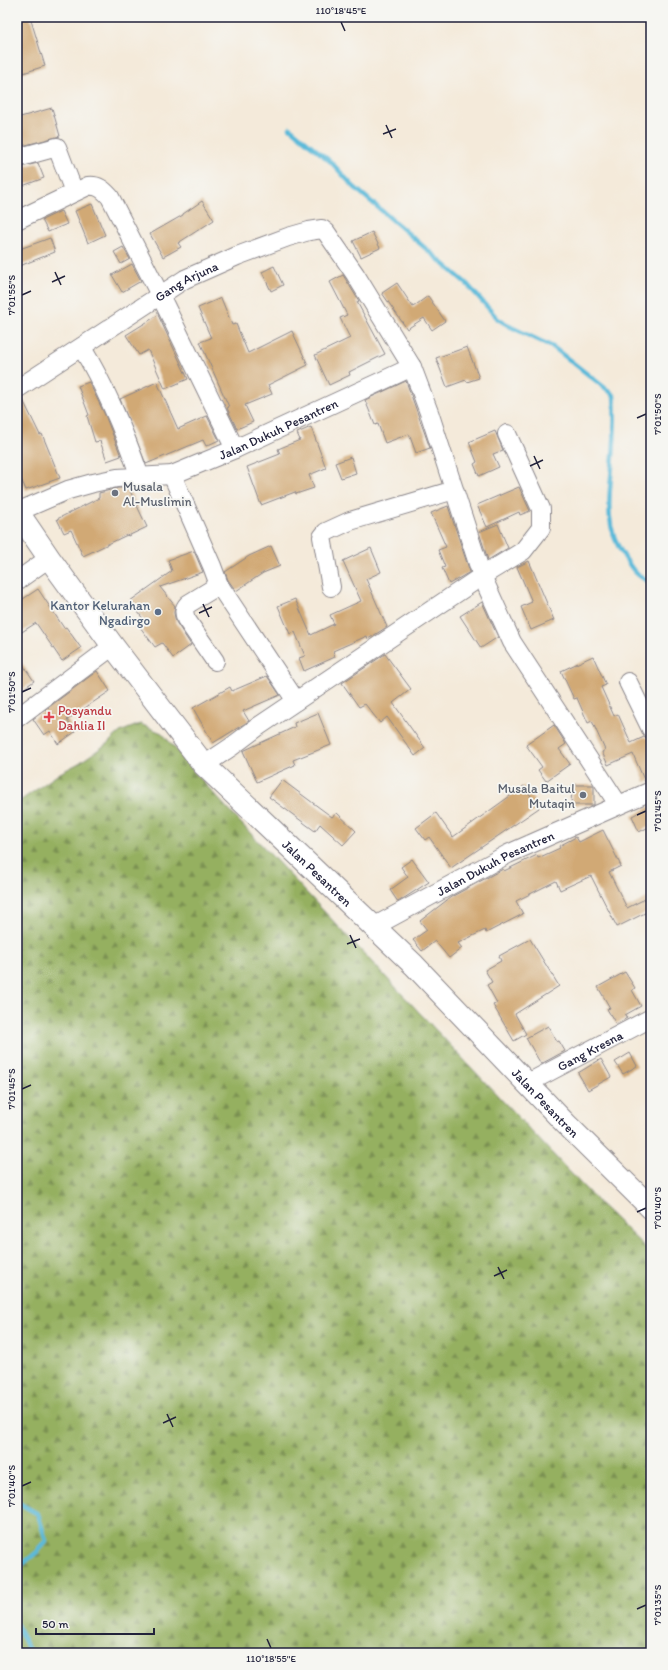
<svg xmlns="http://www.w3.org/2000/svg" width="668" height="1670" font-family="Itim,sans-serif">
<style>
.forest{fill:url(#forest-firs);stroke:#5c694e}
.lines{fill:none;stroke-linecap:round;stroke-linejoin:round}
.stream{stroke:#5bbad9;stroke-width:4.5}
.building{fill:#d1a975}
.minor-casing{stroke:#8b868a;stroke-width:20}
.secondary-casing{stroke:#8b868a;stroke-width:24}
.minor{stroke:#fff;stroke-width:18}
.secondary{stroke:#fff;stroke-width:22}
.ticks{fill:none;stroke:#22223b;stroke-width:1.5}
.worship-dot{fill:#6b7280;stroke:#f6f6f2;stroke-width:1.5}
.service-dot{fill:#5c6f8a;stroke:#f6f6f2;stroke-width:1.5}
.health-dot{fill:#e0444e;stroke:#f6f6f2;stroke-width:1.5}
.labels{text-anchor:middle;stroke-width:3.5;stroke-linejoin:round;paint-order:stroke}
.street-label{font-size:13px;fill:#22223b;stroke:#f6f6f2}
.worship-label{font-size:13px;fill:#5b616d;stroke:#f6f6f2;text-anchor:start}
.service-label{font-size:13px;fill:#4e5e75;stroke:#f6f6f2;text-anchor:end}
.health-label{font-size:13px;fill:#be3a42;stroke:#f6f6f2;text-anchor:start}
.neatline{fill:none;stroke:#22223b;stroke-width:1.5}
.ticks-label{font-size:10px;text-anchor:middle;fill:#22223b}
</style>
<defs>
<pattern id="forest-firs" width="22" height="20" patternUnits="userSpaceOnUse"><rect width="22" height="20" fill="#95b061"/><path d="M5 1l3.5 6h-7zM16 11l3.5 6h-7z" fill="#798f51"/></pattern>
</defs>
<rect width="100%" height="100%" fill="#f6f6f2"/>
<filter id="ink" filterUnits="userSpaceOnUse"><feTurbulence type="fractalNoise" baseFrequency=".025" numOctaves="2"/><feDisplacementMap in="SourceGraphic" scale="8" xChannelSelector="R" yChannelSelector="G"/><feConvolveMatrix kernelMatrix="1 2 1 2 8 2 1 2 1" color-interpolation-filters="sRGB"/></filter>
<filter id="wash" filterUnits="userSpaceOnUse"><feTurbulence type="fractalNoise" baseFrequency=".012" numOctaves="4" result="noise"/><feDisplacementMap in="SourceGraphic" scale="16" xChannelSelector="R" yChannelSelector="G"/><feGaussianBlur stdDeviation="0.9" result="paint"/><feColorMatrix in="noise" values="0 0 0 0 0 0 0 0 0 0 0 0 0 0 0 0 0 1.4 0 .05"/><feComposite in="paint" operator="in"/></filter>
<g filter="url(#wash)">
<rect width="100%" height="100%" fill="#f4eada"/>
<path class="forest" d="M140 724 162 733 205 784 238 820 598 1202 651 1253V1653H17V803L60 773 79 763 108 743 120 732Z"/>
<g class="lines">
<path class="stream" d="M290 128 331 162 353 186 467 284 498 319 511 327 553 347 614 395C615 415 615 435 613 456 610 494 602 524 625 558 634 572 636 575 651 583
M17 1502 38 1514 46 1541 37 1552 17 1569
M17 1625 29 1650V1653"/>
</g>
<g id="blocks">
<path class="building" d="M17 17H30L45 66 17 75Z
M52 108 60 136 22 146 17 128V118Z
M38 163 44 178 17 188V168Z
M202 201 214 220 178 243 181 247 163 257 150 234 183 215V214Z
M92 204 105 235 88 243 75 211Z
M61 211 67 224 48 232 42 220Z
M372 232 380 248 361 257 353 241Z
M50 238 55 252 17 267V250Z
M123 247 130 259 121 264 114 252Z
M132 264 141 281 122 292 112 275Z
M274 266 283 285 271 291 262 272Z
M343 275 359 301 357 302 385 354 349 372 350 375 329 385 315 355 350 338 340 318 347 315 330 282Z
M397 283 413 307 428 296 445 321 432 330 424 318 407 329 382 293Z
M221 298 232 325 236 324 248 353 292 331 308 365 268 385 272 394 245 405 253 422 237 429 227 408 229 407 200 342 211 338 198 308Z
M158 315 188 379 165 389 148 350 139 355 126 335Z
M467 347 479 378 467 382 466 380 447 387 436 358Z
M406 381 430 448 416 453 409 434 385 443 378 424 375 425 365 400Z
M89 382 105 415 121 456 107 461 100 441 95 442 87 416 89 415 78 386Z
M157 382 178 429 207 416 219 440 206 446 203 440 146 464 120 399Z
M22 398 40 435 42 434 60 478 26 490 17 470V399Z
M311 427 326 468 309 475 314 488 296 494 295 492 261 505 247 467 280 454 278 449 300 440 297 433Z
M495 431 503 450 493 454 499 467 479 476 474 464 477 462 469 442Z
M351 457 356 473 341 478 335 463Z
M519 487 530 511 520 515 519 512 487 527 477 505Z
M118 488H130L131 493 147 527 128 536 127 535 83 556 71 530 64 533 57 519 99 498V493Z
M448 506 470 572 449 584 442 568 445 567 438 550 446 547 431 513Z
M498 524 508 548 488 560 479 532Z
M271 546 280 566 263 573 236 591 228 580 225 572 249 556Z
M371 548 381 572 366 579 387 627 368 639 367 636 333 651 335 657 304 671 299 658 305 656 295 632 290 634 278 606 295 599 311 635 334 624 330 615 361 601 343 561Z
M194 551 203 572 160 587 175 606 174 613 176 622 191 645 173 658 162 643 155 647 140 627 146 623 130 601 172 571 168 560Z
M529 561 554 620 531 630 521 607 532 602 517 567Z
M38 589 64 628 66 627 81 648 62 661 36 623 17 635V603Z
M482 602 498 637 481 648 460 616Z
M385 654 411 689 393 703 425 748 415 756 387 717 380 723 365 704 359 707 342 683Z
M17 656 34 681 17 693Z
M593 656 606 685 601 687 614 716 618 714 631 743 644 737 651 739V781L645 782 633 754 608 765 602 752 605 750 592 721 588 723 577 698 574 699 561 671Z
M97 671 110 691 67 720 75 732 58 744 50 731 44 735 33 719Z
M267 676 280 695 243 711 249 721 213 743 193 708 230 687 232 691Z
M318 713 331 745 293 760 295 765 257 782 243 751 295 727 294 723Z
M554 725 566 744 559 749 570 764 546 781 538 770 542 767 526 745Z
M282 780 332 817 337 813 356 831 343 845 320 824 315 831 269 797Z
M572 785H593L594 787V805H571Z
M524 786 539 808 451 868 429 837 425 840 416 828 436 813 453 837Z
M651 806V826L639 832 632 816Z
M603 830 621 866 609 872 627 908 651 896V910L617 927 591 876 560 890 556 881 516 901 523 914 486 933 485 930 458 943 462 948 449 958 435 941 422 951 413 940 427 930 420 921 451 897 503 869 504 871 537 855 538 858 560 848 559 846 576 837 579 842Z
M412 859 429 882 398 902 390 890 408 877 401 867Z
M530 939 559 986 515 1014 526 1034 514 1041 493 1005 497 1003 487 985 492 982 485 970 501 961 499 956Z
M625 972 635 988 632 990 641 1006 625 1015 627 1018 616 1024 607 1009 610 1008 598 987Z
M548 1026 557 1042 559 1041 565 1051 541 1064 526 1038Z
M630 1053 637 1066 623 1074 615 1062Z
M601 1059 611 1077 588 1090 578 1073Z"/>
</g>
</g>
<g filter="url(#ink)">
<use href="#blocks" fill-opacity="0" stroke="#8b868a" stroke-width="1"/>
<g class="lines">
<g class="minor-casing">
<g id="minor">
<path d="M17 158 57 147 74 192"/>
<path d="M17 220 88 186C98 185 103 189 110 197L160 295 235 449"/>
<path d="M82 348C107 389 124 431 140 477"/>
<path id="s1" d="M17 389 185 279 237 256 288 237 309 231 322 229 326 232 355 274 412 367 430 415 482 576 512 642 618 804"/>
<path d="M172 475 212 566 219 585"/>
<path id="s2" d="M17 512 68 490 93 483 117 478 172 475 235 449 412 367"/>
<path d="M17 581 49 558"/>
<path d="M331 587 322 537 326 532 350 521 454 490"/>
<path d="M215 661 186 619C184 613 183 609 188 604L219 585 296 701"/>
<path d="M628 682 651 729"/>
<path d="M17 718 113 646"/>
<path d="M204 765 231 747 259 726 482 576 523 551 541 528V509L507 434"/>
<path id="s3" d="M375 926 508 854 651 791"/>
<path id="s4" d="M528 1083 651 1018"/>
</g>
</g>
<g class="secondary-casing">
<g id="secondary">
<path id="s5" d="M17 511 49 558 113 646 204 765 414 965 565 1123 651 1208"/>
</g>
</g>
<use href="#minor" class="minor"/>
<use href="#secondary" class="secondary"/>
</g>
</g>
<path class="ticks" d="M341 22 345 31M386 125 392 138M383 134 396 129M55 272 61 285M52 282 65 276M22 295 31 291M637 418 646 414M534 456 540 469M530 466 543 460M203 604 209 617M199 613 212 607M22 692 31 688M637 815 646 811M350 935 356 948M347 944 360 939M22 1089 31 1085M637 1212 646 1208M498 1267 504 1279M494 1276 507 1270M167 1414 173 1427M163 1423 176 1417M22 1486 31 1482M637 1609 646 1605M267 1639 271 1648"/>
<g class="worship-dot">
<circle cx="115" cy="493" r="4"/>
<circle cx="583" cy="795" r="4"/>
</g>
<circle class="service-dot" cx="158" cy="612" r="4"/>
<path class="health-dot" d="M47 711h4v4h4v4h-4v4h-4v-4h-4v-4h4z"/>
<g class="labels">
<g class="street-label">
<text dy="5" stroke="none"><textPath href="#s1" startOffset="201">Gang Arjuna</textPath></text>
<text dy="5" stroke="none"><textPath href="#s2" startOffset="277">Jalan Dukuh Pesantren</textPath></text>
<text dy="5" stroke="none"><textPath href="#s3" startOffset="136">Jalan Dukuh Pesantren</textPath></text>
<text dy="5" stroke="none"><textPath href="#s5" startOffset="472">Jalan Pesantren</textPath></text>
<text dy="5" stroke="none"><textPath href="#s4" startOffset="70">Gang Kresna</textPath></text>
<text dy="5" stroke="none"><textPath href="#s5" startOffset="796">Jalan Pesantren</textPath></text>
</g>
<g class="worship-label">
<text x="123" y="491">Musala<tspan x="123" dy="15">Al-Muslimin</tspan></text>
<text x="575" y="793" text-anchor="end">Musala Baitul<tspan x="575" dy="15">Mutaqin</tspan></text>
</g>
<g class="service-label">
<text x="150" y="610">Kantor Kelurahan<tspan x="150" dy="15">Ngadirgo</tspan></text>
</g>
<g class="health-label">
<text x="58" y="715">Posyandu<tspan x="58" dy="15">Dahlia II</tspan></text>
</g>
</g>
<rect width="668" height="1670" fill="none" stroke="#f6f6f2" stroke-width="44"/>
<path d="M36 1628v6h118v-6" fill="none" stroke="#22223b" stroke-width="2"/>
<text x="42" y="1628" font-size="12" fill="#22223b" stroke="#f6f6f2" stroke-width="3" paint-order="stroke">50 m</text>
<rect x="22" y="22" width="624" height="1626" class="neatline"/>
<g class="ticks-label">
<text x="341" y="14">110°18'45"E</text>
<text transform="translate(11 295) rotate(-90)" y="4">7°01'55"S</text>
<text transform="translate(657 414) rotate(-90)" y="4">7°01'50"S</text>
<text transform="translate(11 692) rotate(-90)" y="4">7°01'50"S</text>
<text transform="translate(657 811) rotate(-90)" y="4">7°01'45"S</text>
<text transform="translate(11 1089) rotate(-90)" y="4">7°01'45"S</text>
<text transform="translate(657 1208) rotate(-90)" y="4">7°01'40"S</text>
<text transform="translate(11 1486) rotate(-90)" y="4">7°01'40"S</text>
<text transform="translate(657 1605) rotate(-90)" y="4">7°01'35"S</text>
<text x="271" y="1662">110°18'55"E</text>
</g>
</svg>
